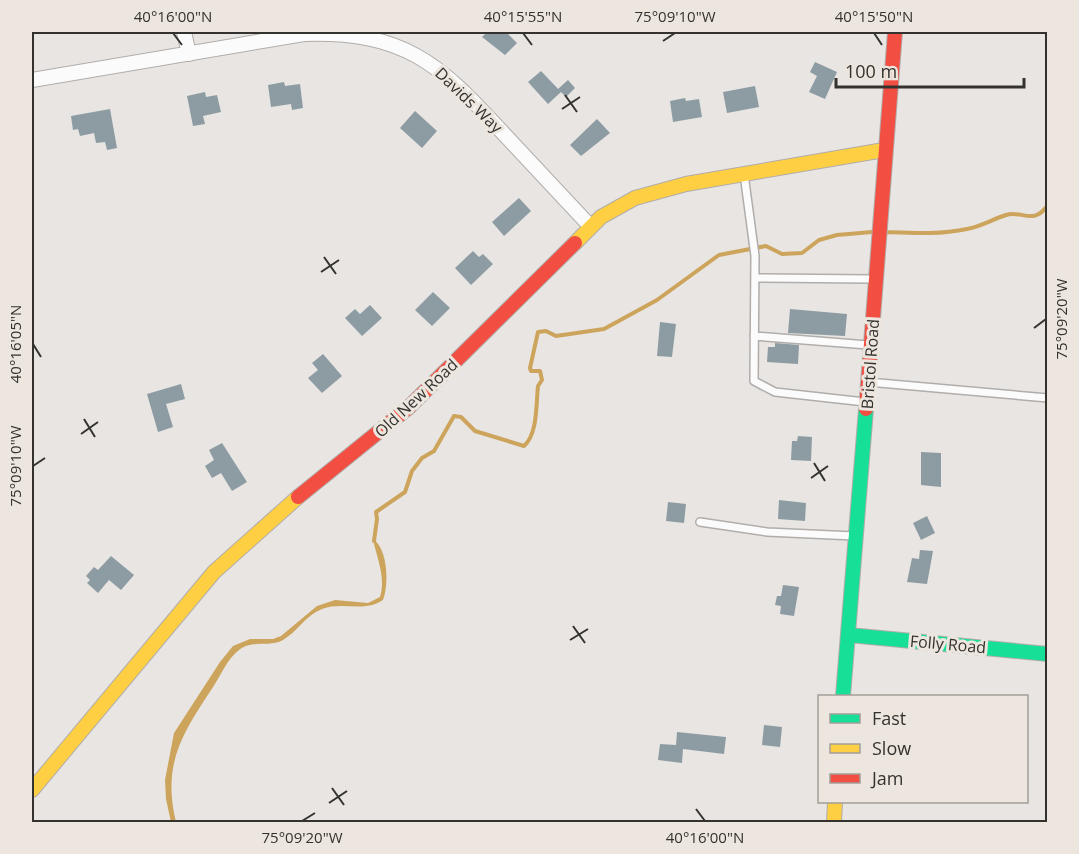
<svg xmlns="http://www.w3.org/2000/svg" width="1079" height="854" font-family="'Open Sans',sans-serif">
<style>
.water{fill:#cda45c}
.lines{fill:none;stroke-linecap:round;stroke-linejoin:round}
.stream{stroke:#cda45c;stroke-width:4}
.building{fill:#8d9ca3}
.lane-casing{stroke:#b0adab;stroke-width:10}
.street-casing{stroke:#b0adab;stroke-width:16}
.fast-casing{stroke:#b0adab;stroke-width:16}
.slow-casing{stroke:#b0adab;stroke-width:16}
.jam-casing{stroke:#b0adab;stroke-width:16}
.lane{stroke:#fcfbfb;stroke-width:7}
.street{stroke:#fcfbfb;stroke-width:14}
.fast{stroke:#16e098;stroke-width:14}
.slow{stroke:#ffcf43;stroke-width:14}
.jam{stroke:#f24e42;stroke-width:14}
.ticks{fill:none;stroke:#34322f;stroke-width:2}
.labels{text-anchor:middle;stroke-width:6;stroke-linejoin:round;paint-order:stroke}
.street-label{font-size:16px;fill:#34322f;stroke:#ece6de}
.neatline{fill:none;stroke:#34322f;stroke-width:2}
.ticks-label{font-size:15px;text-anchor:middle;fill:#34322f}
</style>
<rect width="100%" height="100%" fill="#e8e5e2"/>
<path class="water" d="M373 539C388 549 389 584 383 600 364 613 343 601 322 609 306 615 297 632 283 640 268 648 253 639 239 650 227 659 221 675 213 687 182 734 162 764 176 822H171L166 799 165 780 174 733 220 662 233 646 250 639H273L281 636 317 606 335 600 368 603 380 597C386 577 377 559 373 539Z"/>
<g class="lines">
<path class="stream" d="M882 232C910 233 939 235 967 229 980 227 993 219 1006 215 1023 210 1033 226 1048 205
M374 541 377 519 376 512 405 492 412 471 422 458 434 451 454 416 461 417 475 431 524 446C538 434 536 403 538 386L542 380 540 371H531L530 368 538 332 546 331 556 336 604 329 657 300 719 255 766 246 782 254 802 253 819 240 837 235 872 232"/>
</g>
<path class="building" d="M487 32H506L517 43 505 55 482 37Z
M815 62 837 72 825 99 809 92 817 76 810 72Z
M541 71 561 92 548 104 528 82Z
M568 80 575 88 566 97 558 89Z
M284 82 285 86 300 84 303 108 292 110 291 104 271 107 268 85Z
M755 86 759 107 727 113 723 92Z
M205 92 206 97 217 95 221 112 203 116 205 124 193 126 187 96Z
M685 98 686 101 699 99 702 117 673 122 670 101Z
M110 109 117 148 107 150 105 142 96 143 94 133 80 136 78 129 73 130 71 116Z
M415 111 437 131 422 148 400 128Z
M597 119 610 133 581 156 570 145Z
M519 198 531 211 504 236 492 222Z
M473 251 479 257 483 254 493 264 471 285 455 268Z
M433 292 450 308 432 326 415 310Z
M370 305 382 318 362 336 345 318 355 309 360 314Z
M790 309 847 314 845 336 788 333Z
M660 322 676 324 672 357 657 356Z
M775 343 799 345 798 364 767 362 768 347H775Z
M323 354 342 376 322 393 308 378 318 370 312 363Z
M181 384 185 399 166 404 173 427 158 432 147 394Z
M798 436 812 437 811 461 791 460 792 441H797Z
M222 443 247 482 232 491 221 473 212 478 205 466 214 460 209 450Z
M921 452 941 453V487L921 485Z
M779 500 806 503 805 521 778 519Z
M668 502 686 504 684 523 666 521Z
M927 516 935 533 921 540 913 523Z
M920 550 933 551 927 584 907 582 912 558 919 559Z
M111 556 134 575 121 590 109 580 98 593 87 583 90 580 86 576 94 567 98 570Z
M783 585 799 587 794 616 780 614 781 606 775 605 777 596H781Z
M764 725 782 727 780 747 762 745Z
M677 732 726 737 724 754 683 749 682 763 658 760 660 744 676 745Z"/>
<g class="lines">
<g class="lane-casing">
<path id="lane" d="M744 174 755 256 754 381 775 392 865 402
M755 278 872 279
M754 336 868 345
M868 382 1048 398
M700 522 767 532 854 536"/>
</g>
<g class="street-casing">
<path id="street" d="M184 32 189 54
M32 80 304 34C404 31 439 63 503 133 532 164 561 195 590 226"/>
</g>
<g class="fast-casing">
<path id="fast" d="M849 635 1048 654
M843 696 866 409"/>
</g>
<g class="slow-casing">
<path id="slow" d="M575 243 601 217 635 198 686 184 884 150
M32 790 214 572 298 497
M834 822 835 802"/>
</g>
<g class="jam-casing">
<path id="jam" d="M866 409 895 32
M298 497 408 408 575 243"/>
</g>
<use href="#lane" class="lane"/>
<use href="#street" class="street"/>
<use href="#fast" class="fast"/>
<use href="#slow" class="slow"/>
<use href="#jam" class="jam"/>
</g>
<path class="ticks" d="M173 33 182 45M523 33 532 45M874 33 882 45M663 41 675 33M565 95 577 112M562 109 580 97M324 257 336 274M321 272 339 260M1034 328 1046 319M33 344 41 357M84 419 95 437M81 434 98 422M814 463 825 481M33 466 45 458M811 478 828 466M573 626 585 643M570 640 588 629M332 788 344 805M329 803 347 791M696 809 705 821M302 821 315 813"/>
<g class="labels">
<g class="street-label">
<text transform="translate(469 100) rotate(44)" y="6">Davids Way</text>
<text transform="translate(870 364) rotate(-86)" y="6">Bristol Road</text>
<text transform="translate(416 398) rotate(-43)" y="6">Old New Road</text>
<text transform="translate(948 644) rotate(5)" y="6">Folly Road</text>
</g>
</g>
<rect width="1079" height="854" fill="none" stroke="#ece6de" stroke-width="66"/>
<rect x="818" y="695" width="210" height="108" fill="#ece6de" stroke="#a29e98" stroke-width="1.5"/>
<rect x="830" y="714" width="30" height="9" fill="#16e098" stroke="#a29e98" stroke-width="1.5"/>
<text x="872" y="725" font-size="18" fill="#34322f">Fast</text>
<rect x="830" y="744" width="30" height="9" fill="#ffcf43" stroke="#a29e98" stroke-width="1.5"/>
<text x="872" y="755" font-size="18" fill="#34322f">Slow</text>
<rect x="830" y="774" width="30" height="9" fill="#f24e42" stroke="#a29e98" stroke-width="1.5"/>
<text x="872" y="785" font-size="18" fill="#34322f">Jam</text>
<path d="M836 78v9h188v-9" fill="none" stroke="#34322f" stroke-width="3"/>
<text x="845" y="78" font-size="18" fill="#34322f" stroke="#ece6de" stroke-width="4.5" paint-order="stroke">100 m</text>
<rect x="33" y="33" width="1013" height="788" class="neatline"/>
<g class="ticks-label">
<text x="173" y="22">40°16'00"N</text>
<text x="523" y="22">40°15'55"N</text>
<text x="675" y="22">75°09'10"W</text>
<text x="874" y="22">40°15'50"N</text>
<text transform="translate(1062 319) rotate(-90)" y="5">75°09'20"W</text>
<text transform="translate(16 344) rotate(-90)" y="5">40°16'05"N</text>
<text transform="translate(16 466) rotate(-90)" y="5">75°09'10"W</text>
<text x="302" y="843">75°09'20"W</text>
<text x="705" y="843">40°16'00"N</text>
</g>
</svg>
